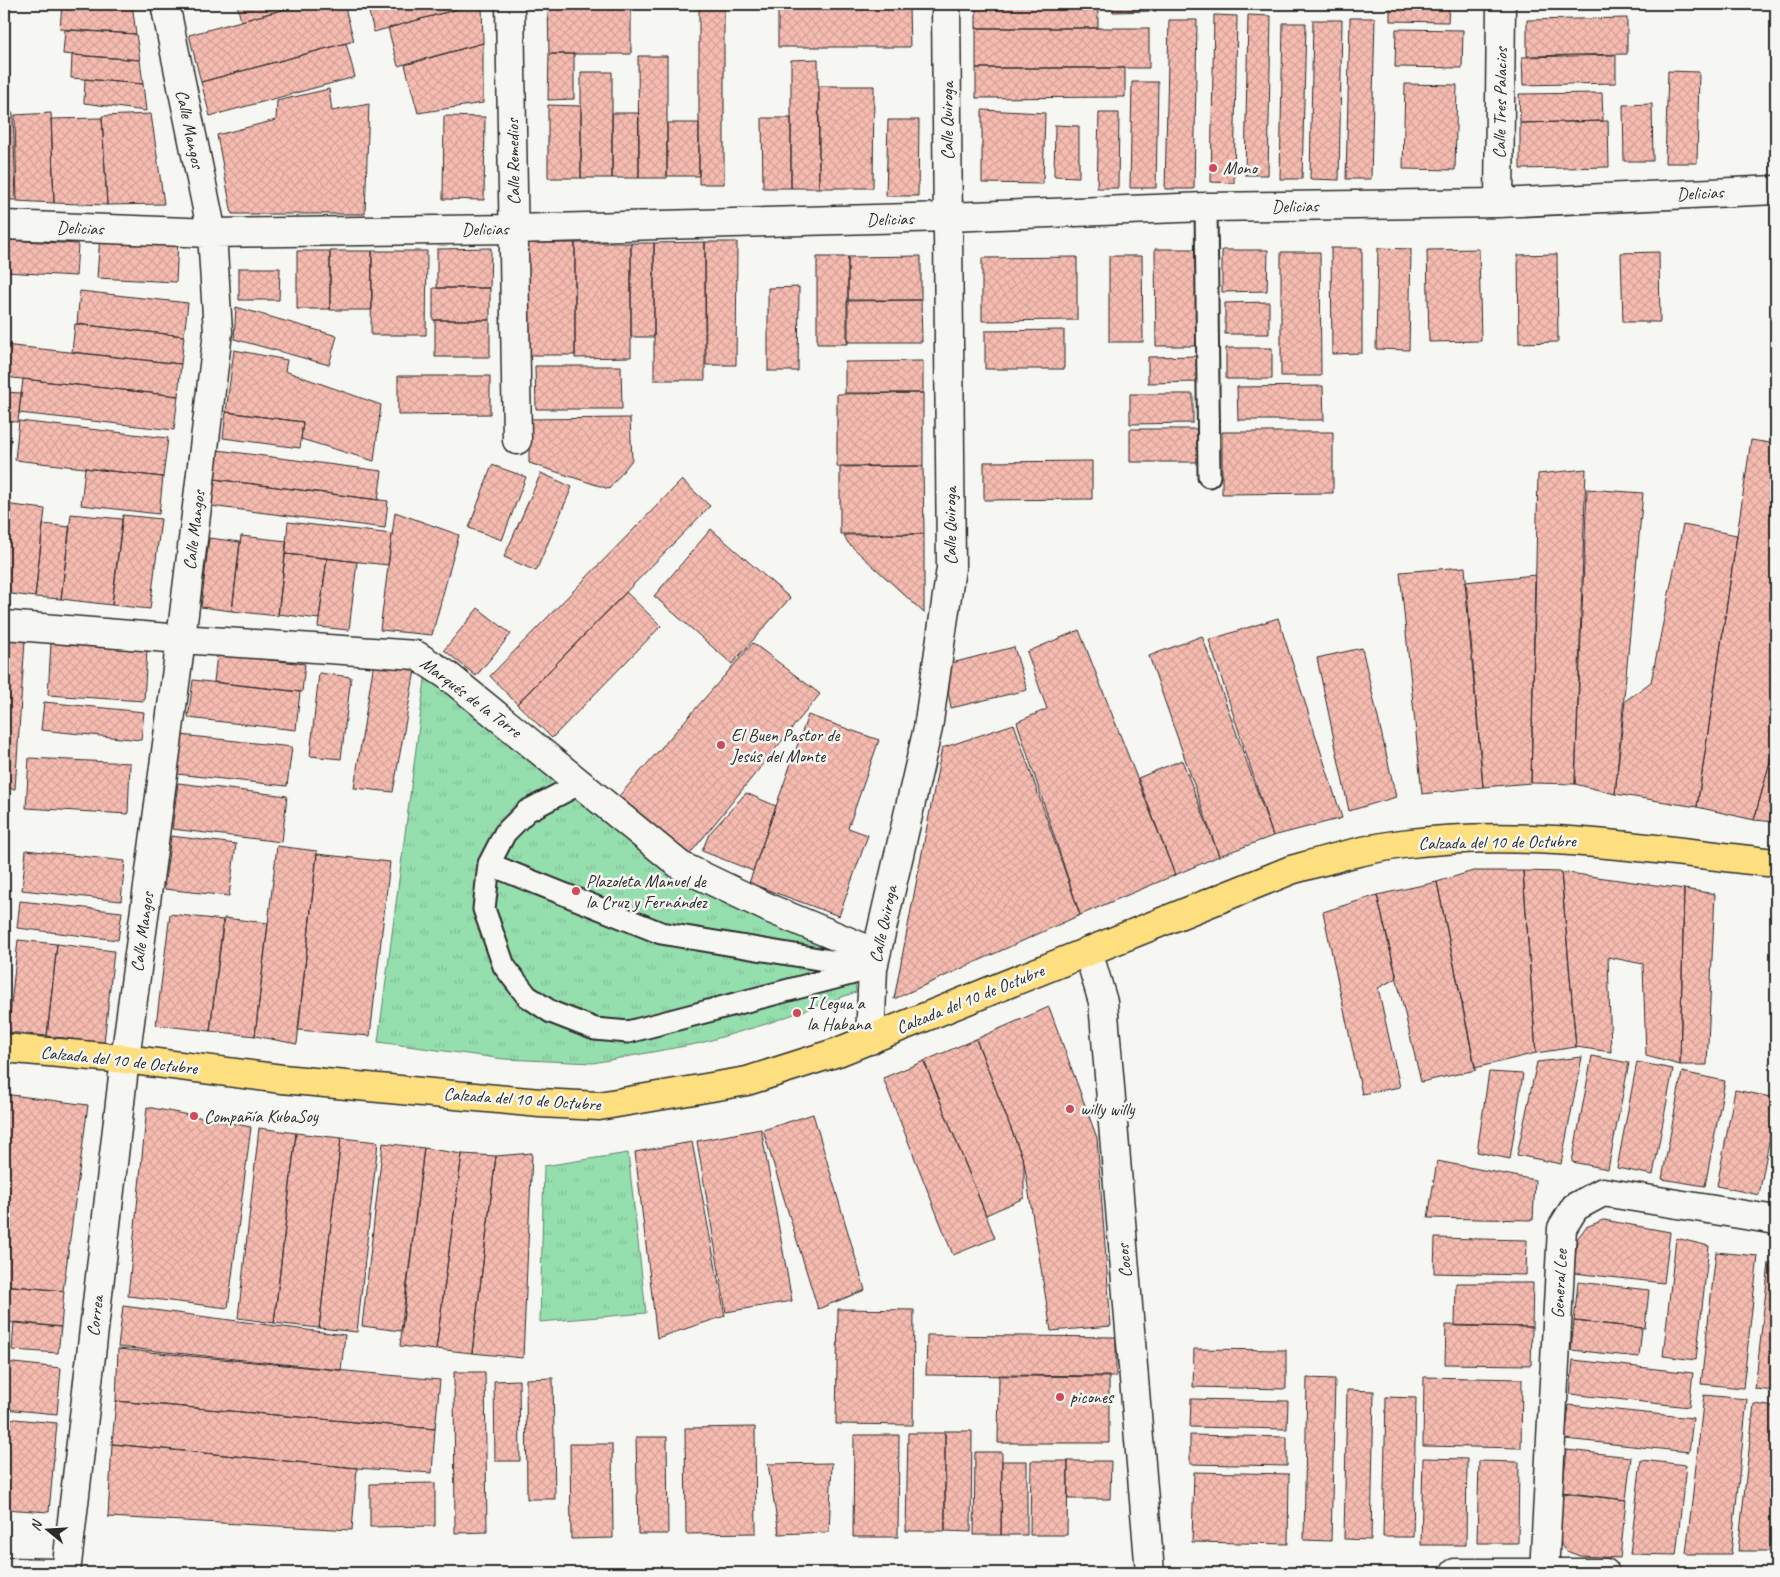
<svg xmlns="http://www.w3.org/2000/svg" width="1780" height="1577" font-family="Caveat,sans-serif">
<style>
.grass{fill:url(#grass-tufts);stroke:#60846c}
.building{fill:url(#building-cross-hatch);stroke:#2b2b2b}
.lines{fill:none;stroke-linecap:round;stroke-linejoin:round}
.service-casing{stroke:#2b2b2b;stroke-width:25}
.minor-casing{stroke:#2b2b2b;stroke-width:31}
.tertiary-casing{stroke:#2b2b2b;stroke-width:31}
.primary-casing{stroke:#2b2b2b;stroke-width:31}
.service{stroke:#f6f6f2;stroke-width:21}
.minor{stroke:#f6f6f2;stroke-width:28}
.tertiary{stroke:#f6f6f2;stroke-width:28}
.primary{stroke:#fddf80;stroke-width:28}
.poi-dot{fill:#d1495b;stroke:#f6f6f2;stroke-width:2}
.labels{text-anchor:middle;stroke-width:5;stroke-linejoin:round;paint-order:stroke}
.street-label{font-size:18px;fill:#2b2b2b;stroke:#f6f6f2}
.poi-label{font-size:18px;fill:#2b2b2b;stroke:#f6f6f2;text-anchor:start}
</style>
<defs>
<pattern id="grass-tufts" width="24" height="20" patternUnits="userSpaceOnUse" patternTransform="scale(1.25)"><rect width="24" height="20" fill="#95deae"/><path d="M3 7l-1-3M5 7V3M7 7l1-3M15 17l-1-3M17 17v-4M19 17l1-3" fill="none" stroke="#81bf96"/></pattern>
<pattern id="building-cross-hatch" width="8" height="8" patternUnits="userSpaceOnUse" patternTransform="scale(1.25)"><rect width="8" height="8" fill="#f7bcb1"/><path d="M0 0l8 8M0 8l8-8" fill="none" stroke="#d4a298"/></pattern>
</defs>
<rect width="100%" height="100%" fill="#f6f6f2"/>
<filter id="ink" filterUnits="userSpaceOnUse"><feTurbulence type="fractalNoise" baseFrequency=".02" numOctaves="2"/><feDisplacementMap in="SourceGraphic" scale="10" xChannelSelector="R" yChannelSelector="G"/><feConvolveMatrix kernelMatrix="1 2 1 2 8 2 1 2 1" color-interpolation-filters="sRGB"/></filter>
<g filter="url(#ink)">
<path class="grass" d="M427 664 556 771 852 957 856 992 766 1024 701 1043 593 1063 504 1059 378 1042Z
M628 1153 646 1313 540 1322 544 1166Z"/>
<path class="building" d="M62 4H132L136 34 60 29Z
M237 4H304L241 21Z
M304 4H344L354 41 201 82 189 35Z
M367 4H476L374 32Z
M476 4H482L483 43 398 66 388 28Z
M699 4H724V184H699Z
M976 4H1098V28H976Z
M1113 4H1156V11L1113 12Z
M1170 4H1197V6H1170Z
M1390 4H1449L1448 22 1390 21Z
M1523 4H1615L1523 6Z
M1670 4H1753V7L1670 5Z
M548 5H631V54H549Z
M778 7H909L910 47H778Z
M1214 15 1237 16 1234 183 1211 182Z
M1248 15 1271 16 1268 175H1245Z
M1350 18H1375L1371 179H1346Z
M1627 18V54L1527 56V20Z
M1169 20H1197L1194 189H1165Z
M1313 20H1342L1339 180 1310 179Z
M1283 23H1306L1302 179H1280Z
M976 28H1149V68H976Z
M1396 29 1463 30 1462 68 1395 67Z
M65 30 136 34 140 60 63 54Z
M346 43 355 77 210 116 201 82Z
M483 43V103L418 113 405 65Z
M549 54H574V99L548 100Z
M72 55 140 60 143 84 71 78Z
M1616 55V83L1523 85 1522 57Z
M638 56H667V178H639Z
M818 59 819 188H791V60Z
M976 68H1125V97L976 98Z
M1668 71 1699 72 1697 163H1665Z
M581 72H612V178H581Z
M85 79 143 84 146 111 84 103Z
M1132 82H1158L1156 188H1130Z
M1405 84 1457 85 1455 170 1403 169Z
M819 86H874L873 188H819Z
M329 89 332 111 369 104 365 214H232L217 135 276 120 277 101Z
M1602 93 1603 121 1520 123 1519 94Z
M1652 104 1653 161H1624L1623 105Z
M548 105 581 106V178H548Z
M982 110 1045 113 1043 184 982 183Z
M4 113H13L16 200H4Z
M51 113 54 203 17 201 15 115Z
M612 113H639V178H612Z
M1099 113H1119L1118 188H1097Z
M151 114 164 204 107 205 102 116Z
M444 116 485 117 484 200 443 199Z
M102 118 107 205 54 203 51 119Z
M762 118H791V188H763Z
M888 120H919L918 196H886Z
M1608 121 1609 167 1520 169V123Z
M667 123H699V176H667Z
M1055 125 1079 126V177L1054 176Z
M100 235 178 240 176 282 97 278Z
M4 240 78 244 76 276 4 272Z
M705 242V380H654V243Z
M705 242H737L736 365H706Z
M527 243H575V355H527Z
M575 243H631V357L575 358Z
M631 243H654V337H631Z
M491 248 490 288H437V249Z
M1331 248H1362V353L1332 354Z
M1378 248 1411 249 1409 350 1376 349Z
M1155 249H1198V346H1156Z
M1479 249 1481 341 1429 342 1427 250Z
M1222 250H1268L1267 291 1222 292Z
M297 251H330V309H297Z
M330 251H372V310H330Z
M372 251H427L426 335H371Z
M1281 252H1320L1321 376H1281Z
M1659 252 1660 322H1623L1621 253Z
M1557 254 1558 342 1519 343 1518 255Z
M921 256V300H848V257Z
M1109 256H1142L1143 342H1109Z
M817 257H848V344H817Z
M1077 257V320L982 321V258Z
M239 268H280L279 300H239Z
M799 287 798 371H768V288Z
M433 288H490V320H433Z
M80 291 188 303 184 336 77 324Z
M921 300 922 342H847V301Z
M1269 302V334H1225V303Z
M236 307 337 336 329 365 234 339Z
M435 320H490V357H435Z
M75 324 184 336 181 364 72 352Z
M1064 330V369H985V331Z
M4 345 181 364 178 396 4 377Z
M1226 348H1272V379H1226Z
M234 350 287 360 285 371 381 405 374 461 301 439 303 422 226 412Z
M1198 356V382L1148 383V357Z
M923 361V393H845V362Z
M535 366H621L622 409H536Z
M398 376H490V414L398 415Z
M23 379 178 396 174 430 19 413Z
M1323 386 1324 420H1238L1237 387Z
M4 392 21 393 18 422 4 421Z
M923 393V466L837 467V394Z
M1130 394H1193V423L1130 424Z
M226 412 303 422 300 448 223 438Z
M630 418 632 460 609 489 529 463V419Z
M19 421 168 438 163 477 15 460Z
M1130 429H1199V462H1130Z
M1222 432H1333V493L1222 494Z
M4 438 11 439 4 499Z
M1751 440 1776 444V740L1754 820 1697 807Z
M217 450 382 471 378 500 214 479Z
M1092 461V499L984 500V462Z
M492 465 526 477 502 540 469 528Z
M840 466H923L924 534H840Z
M85 468 163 477 159 514 81 505Z
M1586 469 1575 784 1531 783 1538 474Z
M541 473 572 487 536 571 504 557Z
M214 479 388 501 385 528 210 506Z
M682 480 710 506 517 704 490 676Z
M1587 489 1643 493 1615 794 1575 784Z
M4 504 45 509 35 597 4 593Z
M395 512 459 535 432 635 380 630Z
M71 514 122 519 112 605 61 599Z
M123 515 161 519 150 609 112 605Z
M288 522 392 534 388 565 285 554Z
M43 524 70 527 61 599 35 597Z
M1683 525 1737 535 1697 807 1615 794 1625 701 1651 682Z
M711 529 790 598 732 664 654 596Z
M924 534V613L848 543 844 535Z
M241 536 287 541 278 616 232 611Z
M209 538 240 542 232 611 201 607Z
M285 554 327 558 319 619 278 614Z
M327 558 357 562 349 630 318 627Z
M1465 567 1483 787 1422 794 1400 572Z
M1535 575 1531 783 1483 787 1465 582Z
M626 592 661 626 552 738 517 704Z
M478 608 511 634 476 676 444 650Z
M1278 618 1342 818 1273 836 1209 640Z
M1079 630 1175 875 1080 915 1017 722 1047 709 1027 652Z
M1202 636 1273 836 1219 856 1149 656Z
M4 640 25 641 15 789 4 788Z
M51 643 147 650 144 701 48 695Z
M753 643 820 694 689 855 619 796Z
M1014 647 1027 690 951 708 944 665Z
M1362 648 1396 797 1349 811 1317 658Z
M217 654 305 664 302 692 214 682Z
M374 662 415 670 393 792 354 788Z
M319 673 351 677 341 759 310 756Z
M193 680 300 692 296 730 188 718Z
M44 702 144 712 141 740 41 730Z
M808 715 879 740 848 828 868 835 839 916 749 883Z
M1014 724 1080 915 894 999 942 748Z
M181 735 292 747 287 786 177 774Z
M1776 740V822L1754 820Z
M29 758 130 763 128 814 26 808Z
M1182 760 1219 856 1175 875 1138 778Z
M178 783 287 796 282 842 172 829Z
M746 793 776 806 753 871 702 851 709 834Z
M171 836 236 844 229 896 164 889Z
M277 846 317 851 297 1044 255 1036Z
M26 850 125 861 121 901 22 890Z
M317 854 390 862 370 1036 298 1030Z
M1473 871H1523L1536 1053 1475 1068 1437 882Z
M1523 871 1561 872 1576 1047 1536 1053Z
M1561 872 1684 889 1680 1065 1646 1056 1643 964 1608 957 1611 1052 1576 1047Z
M1437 882 1476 1070 1421 1082 1377 895Z
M1684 889 1715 894 1707 1065H1680Z
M1377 895 1397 978 1378 988 1400 1087 1362 1094 1323 912Z
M20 901 122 912 118 940 17 928Z
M170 914 223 920 210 1031 156 1025Z
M224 918 268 923 255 1036 210 1031Z
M18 940 57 944 47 1036 8 1032Z
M57 944 114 951 104 1043 47 1036Z
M1049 1007 1097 1138 1111 1326 1051 1331 1024 1162 976 1039Z
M976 1039 1024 1162V1198L986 1215 924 1061Z
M1592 1056 1629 1063 1608 1169 1572 1162Z
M1582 1057 1561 1164 1517 1155 1537 1062Z
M924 1061 995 1238 953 1255 883 1078Z
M1637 1062 1673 1069 1653 1175 1617 1168Z
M1489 1072 1523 1074 1510 1159 1477 1152Z
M1682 1072 1725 1081 1705 1186 1662 1179Z
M1735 1090 1776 1098V1105L1759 1195 1717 1186Z
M4 1094 88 1105 63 1291 4 1285Z
M147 1107 251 1127 228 1308 128 1296Z
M813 1114 865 1290 818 1309 763 1130Z
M259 1128 296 1133 274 1323 238 1318Z
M761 1129 792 1301 726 1312 697 1141Z
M296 1133 341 1138 319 1328 274 1323Z
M341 1138 378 1142 357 1332 319 1328Z
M692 1142 725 1316 657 1338 635 1152Z
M383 1143 424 1148 401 1331 362 1326Z
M424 1148 462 1154 436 1350 400 1346Z
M532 1153 523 1358 472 1353 496 1156Z
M462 1154 496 1156 472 1353 436 1349Z
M1437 1161 1535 1180 1533 1220 1428 1218Z
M1604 1220 1670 1232 1664 1283 1574 1273 1577 1239 1586 1227Z
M1435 1238 1527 1240 1526 1275 1434 1273Z
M1676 1238 1709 1246 1696 1360 1663 1356Z
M1716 1252 1758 1256 1743 1388 1701 1384Z
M1769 1263 1776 1264V1391L1755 1389Z
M1578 1282 1649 1290 1645 1328 1574 1321Z
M1456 1283H1533L1532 1327 1455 1326Z
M4 1285 64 1291 61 1327 4 1322Z
M123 1306 345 1335 341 1370 118 1347Z
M838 1309 914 1310 913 1425 836 1424Z
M1574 1321 1642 1328 1639 1357 1571 1350Z
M14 1322 61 1327 58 1353 12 1350Z
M1446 1325 1532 1327 1531 1365 1445 1364Z
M927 1335 1116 1337V1377L926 1375Z
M118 1349 440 1380 435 1429 116 1401Z
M1194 1349 1286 1350V1389L1193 1387Z
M1573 1360 1693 1373 1689 1407 1570 1394Z
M4 1362 61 1368 57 1414 4 1409Z
M454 1372H485L487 1532 455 1533Z
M999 1375 1109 1376V1443H998Z
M1424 1377 1522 1379 1521 1448 1423 1446Z
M553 1378 555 1499H527L526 1379Z
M1307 1378 1335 1379 1331 1541 1304 1540Z
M519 1380 520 1461H495L494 1381Z
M1347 1390 1374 1391 1371 1540 1344 1539Z
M1704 1395 1747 1399 1731 1554H1686Z
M1386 1397 1416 1398 1413 1537H1383Z
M1191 1399 1288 1401 1287 1429 1190 1427Z
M116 1401 435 1429 432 1473 357 1468 112 1444Z
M1754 1404 1776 1407V1551H1738Z
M1569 1405 1693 1418 1689 1452 1565 1439Z
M4 1418 57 1423 49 1512 4 1509Z
M755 1427 756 1533 686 1534 685 1428Z
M945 1431H972L971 1532 945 1531Z
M908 1433H945V1531H906Z
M854 1435H899L898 1537H853Z
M1190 1435 1287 1437V1466L1190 1464Z
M636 1437H667L668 1534H638Z
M112 1444 357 1468 352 1530 108 1517Z
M570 1444H612L613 1538 571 1539Z
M1567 1450 1631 1457 1626 1500 1562 1493Z
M975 1452H1002L1001 1535H974Z
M1423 1458 1467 1459 1466 1545H1421Z
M1641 1460 1686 1465 1676 1555 1630 1554Z
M1002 1461H1027V1535H1001Z
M1031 1461H1068L1067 1535H1030Z
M1068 1461H1111L1110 1499H1068Z
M1479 1461 1519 1462 1518 1543H1477Z
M832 1463 829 1532 779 1534 768 1464Z
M1194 1472 1289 1474 1288 1544 1192 1542Z
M435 1483V1526L370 1527V1484Z
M1563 1492 1626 1500 1620 1558 1580 1556 1566 1551 1560 1542Z"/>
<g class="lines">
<g class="service-casing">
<path id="service" d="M1206 207 1209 476
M489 864 661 933 873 968 628 1032 595 1029 551 1012 527 996 504 966 484 909 489 864 505 833 527 811 581 783"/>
</g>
<g class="minor-casing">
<path id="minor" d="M510 4 517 440
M1499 203 1501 4
M4 225 212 233 514 229 948 217 1206 207 1499 203 1776 190
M4 625 181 639 416 655 447 675 681 866 773 910 876 953
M870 1040 873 968 928 728 951 568 946 4
M4 1572 55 1573
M66 1573 125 1059 181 639 218 332 212 233 165 4
M1605 1573H1544L1562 1228 1575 1207 1603 1192 1776 1220"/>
</g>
<g class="tertiary-casing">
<path id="tertiary" d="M1088 951 1103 1002 1150 1573
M1455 1573H1544"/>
</g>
<g class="primary-casing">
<path id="primary" d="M4 1048 125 1059 282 1079 540 1103 599 1106 747 1081 838 1052 1291 870C1327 860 1364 849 1402 844 1527 828 1652 849 1776 863"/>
</g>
<use href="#service" class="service"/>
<use href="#minor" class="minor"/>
<use href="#tertiary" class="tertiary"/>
<use href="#primary" class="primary"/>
</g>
</g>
<g class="poi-dot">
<circle cx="1213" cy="168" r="5"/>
<circle cx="721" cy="745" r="5"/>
<circle cx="576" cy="891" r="5"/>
<circle cx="797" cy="1013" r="5"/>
<circle cx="1070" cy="1109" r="5"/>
<circle cx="194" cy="1116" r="5"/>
<circle cx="1060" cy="1397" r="5"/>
</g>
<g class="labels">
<g class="street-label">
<text transform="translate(1500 103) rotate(-89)" y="6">Calle Tres Palacios</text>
<text transform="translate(947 121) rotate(-90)" y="6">Calle Quiroga</text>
<text transform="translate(190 129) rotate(78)" y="6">Calle Mangos</text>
<text transform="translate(513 162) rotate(-91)" y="6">Calle Remedios</text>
<text transform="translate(1700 193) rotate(-3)" y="6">Delicias</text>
<text transform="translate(1295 206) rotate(-1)" y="6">Delicias</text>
<text transform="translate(890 219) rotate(-2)" y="6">Delicias</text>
<text transform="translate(80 228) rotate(2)" y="6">Delicias</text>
<text transform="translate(485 229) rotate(-1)" y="6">Delicias</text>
<text transform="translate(950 526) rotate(-90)" y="6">Calle Quiroga</text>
<text transform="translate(194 530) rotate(-83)" y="6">Calle Mangos</text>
<text transform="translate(471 697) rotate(37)" y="6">Marqués de la Torre</text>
<text transform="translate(1497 842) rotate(-1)" y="6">Calzada del 10 de Octubre</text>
<text transform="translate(883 924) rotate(-78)" y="6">Calle Quiroga</text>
<text transform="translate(142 932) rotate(-82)" y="6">Calle Mangos</text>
<text transform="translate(970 999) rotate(-22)" y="6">Calzada del 10 de Octubre</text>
<text transform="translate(119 1060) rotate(6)" y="6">Calzada del 10 de Octubre</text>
<text transform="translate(522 1099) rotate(4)" y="6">Calzada del 10 de Octubre</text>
<text transform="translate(1124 1261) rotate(-95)" y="6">Cocos</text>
<text transform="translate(1559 1284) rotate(-87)" y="6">General Lee</text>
<text transform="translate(95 1316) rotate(-83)" y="6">Correa</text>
</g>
<g class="poi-label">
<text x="1223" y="174">Mono</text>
<text x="731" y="741">El Buen Pastor de<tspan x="731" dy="21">Jesús del Monte</tspan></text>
<text x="586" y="887">Plazoleta Manuel de<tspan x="586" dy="21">la Cruz y Fernández</tspan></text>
<text x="807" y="1009">I Legua a<tspan x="807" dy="21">la Habana</tspan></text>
<text x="1080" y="1115">willy willy</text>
<text x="204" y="1122">Compañía KubaSoy</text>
<text x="1070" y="1403">picones</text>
</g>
</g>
<rect width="1780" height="1577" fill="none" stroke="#f6f6f2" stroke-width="20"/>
<rect x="10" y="10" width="1760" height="1557" fill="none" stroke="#2b2b2b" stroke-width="2" filter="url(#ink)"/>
<g transform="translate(48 1530) rotate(288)" stroke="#f6f6f2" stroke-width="4" paint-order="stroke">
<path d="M0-4L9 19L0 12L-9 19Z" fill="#2b2b2b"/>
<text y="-8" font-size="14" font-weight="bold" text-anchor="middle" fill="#2b2b2b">N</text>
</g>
</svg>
